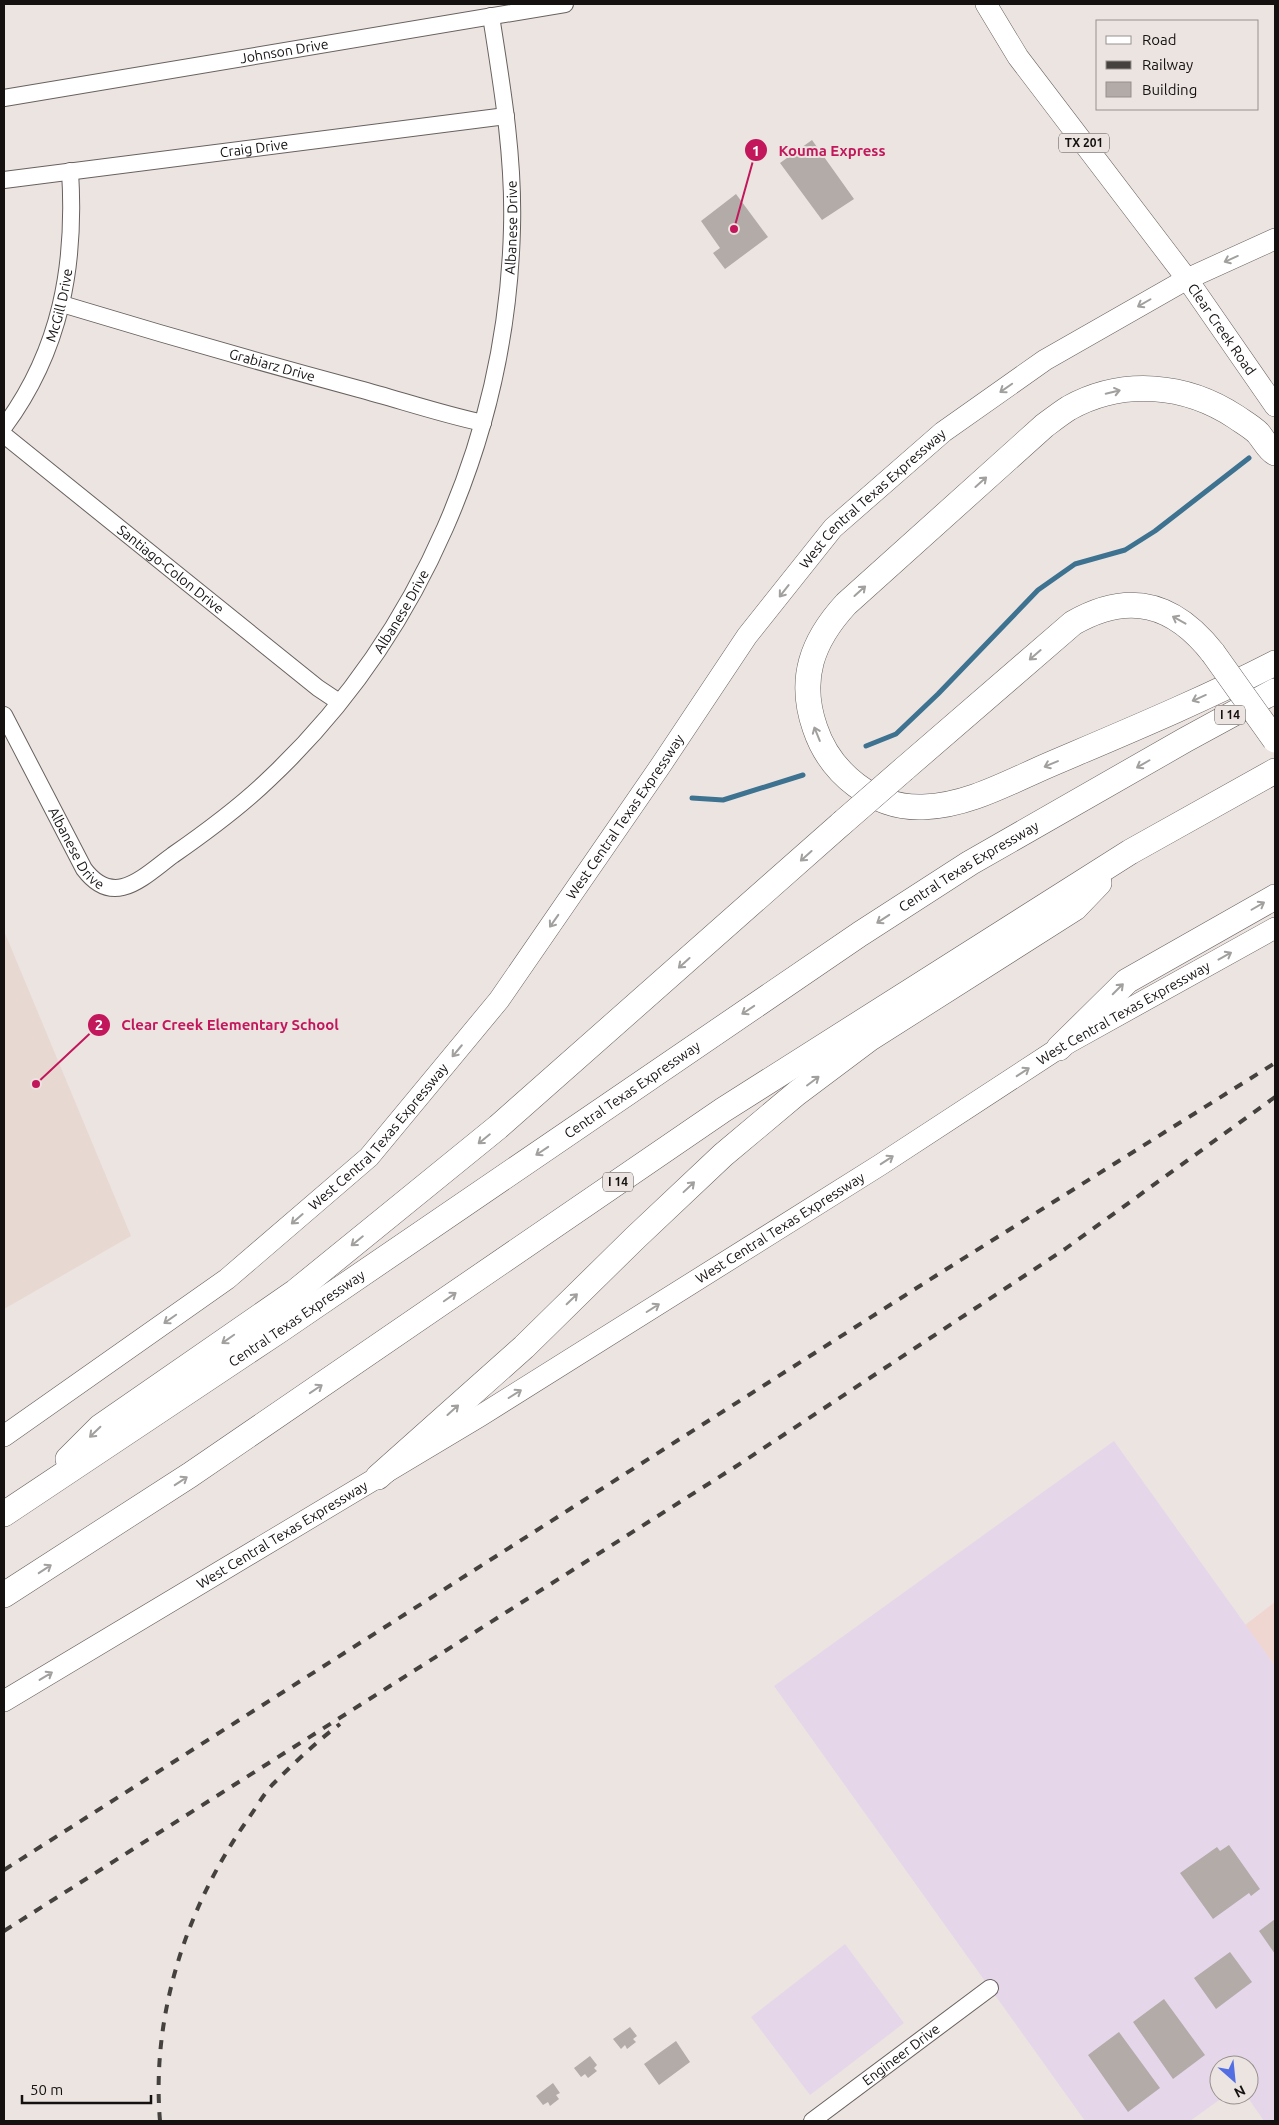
<svg xmlns="http://www.w3.org/2000/svg" width="1279" height="2125" font-family="Ubuntu,sans-serif">
<style>
.commercial{fill:#f0d6d1}
.industrial{fill:#e5d7e9}
.built{fill:#e8d8d2}
.lines{fill:none;stroke-linecap:round;stroke-linejoin:round}
.stream{stroke:#3d7290;stroke-width:5}
.building{fill:#b2aba8}
.minor-casing{stroke:#68615f;stroke-width:18}
.major-casing{stroke:#68615f;stroke-width:22}
.highway-casing{stroke:#68615f;stroke-width:26}
.minor{stroke:#fff;stroke-width:16}
.major{stroke:#fff;stroke-width:21}
.highway{stroke:#fff;stroke-width:25}
.rail{stroke:#45413f;stroke-width:4;stroke-dasharray:9 9;stroke-linecap:butt}
.highway-bridge-casing{stroke:#68615f;stroke-width:26;stroke-linecap:butt}
.highway-bridge{stroke:#fff;stroke-width:25}
.oneway{stroke:#a1a09f}
.labels{text-anchor:middle;stroke-width:4;stroke-linejoin:round;paint-order:stroke}
.shield{fill:#ece4e1;stroke:#55504f;stroke-width:1}
.shield-label{font-size:12px;font-weight:bold;fill:#141110}
.street-label{font-size:14px;fill:#141110;stroke:#ece4e1}
.leader{fill:none;stroke:#c2185b;stroke-width:2}
.callout-dot{fill:#c2185b;stroke:#ece4e1;stroke-width:2}
.mark-label{font-size:15px;text-anchor:middle;font-weight:bold;fill:#fff}
.callout-label{font-size:15px;text-anchor:middle;font-weight:bold;fill:#c2185b;stroke:#ece4e1;stroke-width:4;stroke-linejoin:round;paint-order:stroke}
</style>
<rect width="100%" height="100%" fill="#ece4e1"/>
<path class="commercial" d="M1275 1602V1666L1245 1625Z"/>
<path class="industrial" d="M1114 1441 1275 1666V2121H1264L1246 2095H1249V2065H1219V2095H1226L1190 2121H1085L774 1686Z
M845 1944 904 2023 810 2095 751 2017Z"/>
<path class="built" d="M4 931 131 1236 4 1309Z"/>
<g class="lines">
<path class="stream" d="M866 746 896 734 938 694 1038 590 1075 564 1125 550 1155 531 1249 458
M692 798 723 800 803 775"/>
</g>
<path class="building" d="M812 140 854 199 822 220 780 163Z
M736 194 768 237 725 269 713 253 720 248 701 221Z
M1229 1845 1260 1889 1251 1896 1249 1893 1213 1919 1180 1873 1217 1847 1220 1851Z
M1275 1919V1954L1259 1931Z
M1230 1952 1252 1982 1216 2009 1194 1978Z
M1164 1999 1205 2055 1173 2079 1133 2022Z
M630 2027 637 2036 633 2039 636 2042 627 2049 625 2045 621 2049 613 2039Z
M1119 2032 1160 2088 1128 2112 1088 2055Z
M676 2041 690 2062 659 2085 644 2064Z
M590 2056 597 2065 594 2068 597 2071 588 2078 585 2074 581 2077 574 2068Z
M553 2083 560 2093 556 2095 559 2099 550 2106 548 2102 543 2105 536 2096Z"/>
<g class="lines">
<g class="minor-casing">
<g id="minor">
<path id="s1" d="M4 98 565 4"/>
<path id="s2" d="M4 180 506 116"/>
<path id="s3" d="M62 304C161 334 259 362 359 389 400 400 441 414 483 423"/>
<path id="s4" d="M4 427C61 350 76 265 70 171"/>
<path id="s5" d="M4 435 318 688 339 702"/>
<path id="s6" d="M4 715 84 869C114 909 143 877 173 855 206 832 240 807 269 779 420 637 507 434 512 228 514 156 502 86 491 16"/>
<path id="s7" d="M812 2121 990 1988"/>
</g>
</g>
<g class="major-casing">
<g id="major">
<path id="s8" d="M986 4 1018 57 1187 279 1275 406"/>
<path id="s9" d="M4 1436 227 1279 369 1157 499 1000 661 765 747 636 833 528 943 432 1045 360 1187 279 1275 239"/>
<path id="s10" d="M4 1701 480 1416 880 1165 1059 1048 1275 928"/>
</g>
</g>
<g class="highway-casing">
<g id="highway">
<path d="M1275 453C1268 449 1264 440 1258 433 1252 427 1243 422 1236 417 1186 384 1123 378 1069 408 1061 413 1052 420 1044 426L846 604C812 641 798 679 815 728 830 773 874 809 923 807 968 806 1011 781 1051 764 1126 732 1203 700 1275 663"/>
<path d="M904 769 1073 623C1129 591 1174 603 1213 653"/>
<path d="M1059 1048 1127 981 1275 897"/>
<path d="M68 1459 100 1427 295 1292 498 1127 842 823"/>
<path d="M378 1477 524 1347 635 1238 723 1155 797 1093 869 1039 1075 908 1099 883"/>
<path id="s11" d="M4 1514 280 1330 860 934 970 863 1185 740 1275 691"/>
<path d="M4 1595 190 1475 723 1110 1130 852 1275 771"/>
</g>
</g>
<use href="#minor" class="minor"/>
<use href="#major" class="major"/>
<use href="#highway" class="highway"/>
<path class="rail" d="M4 1870 937 1275 1275 1063
M4 1931 735 1467 1065 1249 1275 1097
M160 2121C151 2014 187 1906 248 1819 256 1808 263 1795 272 1785 293 1764 316 1742 340 1724"/>
<g class="highway-bridge-casing">
<path id="highway-bridge" d="M1213 653 1275 740
M842 823 904 769"/>
</g>
<use href="#highway-bridge" class="highway-bridge"/>
</g>
<defs><path id="oneway-shaft" d="M-6 0H5M1.5-3L5.5 0L1.5 3" fill="none" stroke-width="1.6" stroke-linecap="round" stroke-linejoin="round" transform="scale(1.25)"/></defs>
<g class="oneway">
<use href="#oneway-shaft" transform="translate(1231 259) rotate(156)"/>
<use href="#oneway-shaft" transform="translate(1144 303) rotate(150)"/>
<use href="#oneway-shaft" transform="translate(1006 388) rotate(145)"/>
<use href="#oneway-shaft" transform="translate(1113 392) rotate(-13)"/>
<use href="#oneway-shaft" transform="translate(981 482) rotate(-42)"/>
<use href="#oneway-shaft" transform="translate(784 591) rotate(128)"/>
<use href="#oneway-shaft" transform="translate(860 591) rotate(-42)"/>
<use href="#oneway-shaft" transform="translate(1179 620) rotate(-151)"/>
<use href="#oneway-shaft" transform="translate(1035 655) rotate(139)"/>
<use href="#oneway-shaft" transform="translate(1199 698) rotate(156)"/>
<use href="#oneway-shaft" transform="translate(817 734) rotate(-112)"/>
<use href="#oneway-shaft" transform="translate(1051 764) rotate(157)"/>
<use href="#oneway-shaft" transform="translate(1143 764) rotate(150)"/>
<use href="#oneway-shaft" transform="translate(806 856) rotate(138)"/>
<use href="#oneway-shaft" transform="translate(1258 906) rotate(-30)"/>
<use href="#oneway-shaft" transform="translate(883 919) rotate(147)"/>
<use href="#oneway-shaft" transform="translate(554 921) rotate(125)"/>
<use href="#oneway-shaft" transform="translate(1225 956) rotate(-29)"/>
<use href="#oneway-shaft" transform="translate(684 963) rotate(138)"/>
<use href="#oneway-shaft" transform="translate(1118 989) rotate(-45)"/>
<use href="#oneway-shaft" transform="translate(748 1010) rotate(146)"/>
<use href="#oneway-shaft" transform="translate(457 1051) rotate(130)"/>
<use href="#oneway-shaft" transform="translate(1023 1072) rotate(-33)"/>
<use href="#oneway-shaft" transform="translate(813 1081) rotate(-37)"/>
<use href="#oneway-shaft" transform="translate(484 1139) rotate(141)"/>
<use href="#oneway-shaft" transform="translate(542 1151) rotate(146)"/>
<use href="#oneway-shaft" transform="translate(887 1160) rotate(-33)"/>
<use href="#oneway-shaft" transform="translate(689 1187) rotate(-43)"/>
<use href="#oneway-shaft" transform="translate(297 1219) rotate(139)"/>
<use href="#oneway-shaft" transform="translate(357 1241) rotate(141)"/>
<use href="#oneway-shaft" transform="translate(450 1297) rotate(-35)"/>
<use href="#oneway-shaft" transform="translate(572 1299) rotate(-44)"/>
<use href="#oneway-shaft" transform="translate(653 1308) rotate(-32)"/>
<use href="#oneway-shaft" transform="translate(170 1319) rotate(145)"/>
<use href="#oneway-shaft" transform="translate(228 1339) rotate(145)"/>
<use href="#oneway-shaft" transform="translate(316 1389) rotate(-34)"/>
<use href="#oneway-shaft" transform="translate(515 1394) rotate(-32)"/>
<use href="#oneway-shaft" transform="translate(453 1410) rotate(-42)"/>
<use href="#oneway-shaft" transform="translate(95 1432) rotate(136)"/>
<use href="#oneway-shaft" transform="translate(181 1481) rotate(-33)"/>
<use href="#oneway-shaft" transform="translate(45 1569) rotate(-33)"/>
<use href="#oneway-shaft" transform="translate(46 1676) rotate(-31)"/>
</g>
<g class="labels">
<g class="shield">
<rect x="1059" y="133.5" width="50" height="19" rx="4"/>
<rect x="1215" y="705.5" width="30" height="19" rx="4"/>
<rect x="603" y="1172.5" width="30" height="19" rx="4"/>
</g>
<g class="shield-label">
<text x="1084" y="147">TX 201</text>
<text x="1230" y="719">I 14</text>
<text x="618" y="1186">I 14</text>
</g>
<g class="street-label">
<text dy="5" stroke="none"><textPath href="#s1" startOffset="284">Johnson Drive</textPath></text>
<text dy="5" stroke="none"><textPath href="#s2" startOffset="252">Craig Drive</textPath></text>
<text dy="5" stroke="none"><textPath href="#s6" startOffset="1020">Albanese Drive</textPath></text>
<text dy="5" stroke="none"><textPath href="#s4" startOffset="135">McGill Drive</textPath></text>
<text dy="5" stroke="none"><textPath href="#s8" startOffset="402">Clear Creek Road</textPath></text>
<text dy="5" stroke="none"><textPath href="#s3" startOffset="219">Grabiarz Drive</textPath></text>
<text dy="5" stroke="none"><textPath href="#s9" startOffset="1291">West Central Texas Expressway</textPath></text>
<text dy="5" stroke="none"><textPath href="#s5" startOffset="214">Santiago-Colon Drive</textPath></text>
<text dy="5" stroke="none"><textPath href="#s6" startOffset="616">Albanese Drive</textPath></text>
<text dy="5" stroke="none"><textPath href="#s9" startOffset="886">West Central Texas Expressway</textPath></text>
<text dy="5" stroke="none"><textPath href="#s6" startOffset="152">Albanese Drive</textPath></text>
<text dy="5" stroke="none"><textPath href="#s11" startOffset="1162">Central Texas Expressway</textPath></text>
<text dy="5" stroke="none"><textPath href="#s10" startOffset="1314">West Central Texas Expressway</textPath></text>
<text dy="5" stroke="none"><textPath href="#s11" startOffset="758">Central Texas Expressway</textPath></text>
<text dy="5" stroke="none"><textPath href="#s9" startOffset="481">West Central Texas Expressway</textPath></text>
<text dy="5" stroke="none"><textPath href="#s10" startOffset="909">West Central Texas Expressway</textPath></text>
<text dy="5" stroke="none"><textPath href="#s11" startOffset="352">Central Texas Expressway</textPath></text>
<text dy="5" stroke="none"><textPath href="#s10" startOffset="324">West Central Texas Expressway</textPath></text>
<text dy="5" stroke="none"><textPath href="#s7" startOffset="111">Engineer Drive</textPath></text>
</g>
</g>
<path class="leader" d="M734 229L756 150M36 1084L99 1025"/>
<g class="callout-dot">
<circle cx="734" cy="229" r="5"/>
<circle cx="36" cy="1084" r="5"/>
<circle cx="756" cy="150" r="12"/>
<circle cx="99" cy="1025" r="12"/>
</g>
<g class="mark-label">
<text x="756" y="156">1</text>
<text x="99" y="1030">2</text>
</g>
<g class="callout-label">
<text x="832" y="156">Kouma Express</text>
<text x="230" y="1030">Clear Creek Elementary School</text>
</g>
<rect width="1279" height="2125" fill="none" stroke="#141110" stroke-width="10"/>
<rect x="1096" y="20" width="162" height="90" fill="#ece4e1" stroke="#96908d"/>
<rect x="1106" y="36" width="25" height="8" fill="#ffffff" stroke="#96908d"/>
<text x="1142" y="45" font-size="15" fill="#141110">Road</text>
<rect x="1106" y="61" width="25" height="8" fill="#45413f" stroke="#96908d"/>
<text x="1142" y="70" font-size="15" fill="#141110">Railway</text>
<rect x="1106" y="82" width="25" height="15" fill="#b2aba8" stroke="#96908d"/>
<text x="1142" y="95" font-size="15" fill="#141110">Building</text>
<g transform="translate(1234 2080) rotate(153)"><circle r="24" fill="#ece4e1" stroke="#96908d"/>
<path d="M0-4L9 19L0 12L-9 19Z" fill="#536ee3"/>
<text y="-8" font-size="14" font-weight="bold" text-anchor="middle" fill="#141110">N</text>
</g>
<path d="M22 2095v8h129v-8" fill="none" stroke="#141110" stroke-width="2.5"/>
<text x="30" y="2095" font-size="15" fill="#141110" stroke="#ece4e1" stroke-width="4" paint-order="stroke">50 m</text>
</svg>
